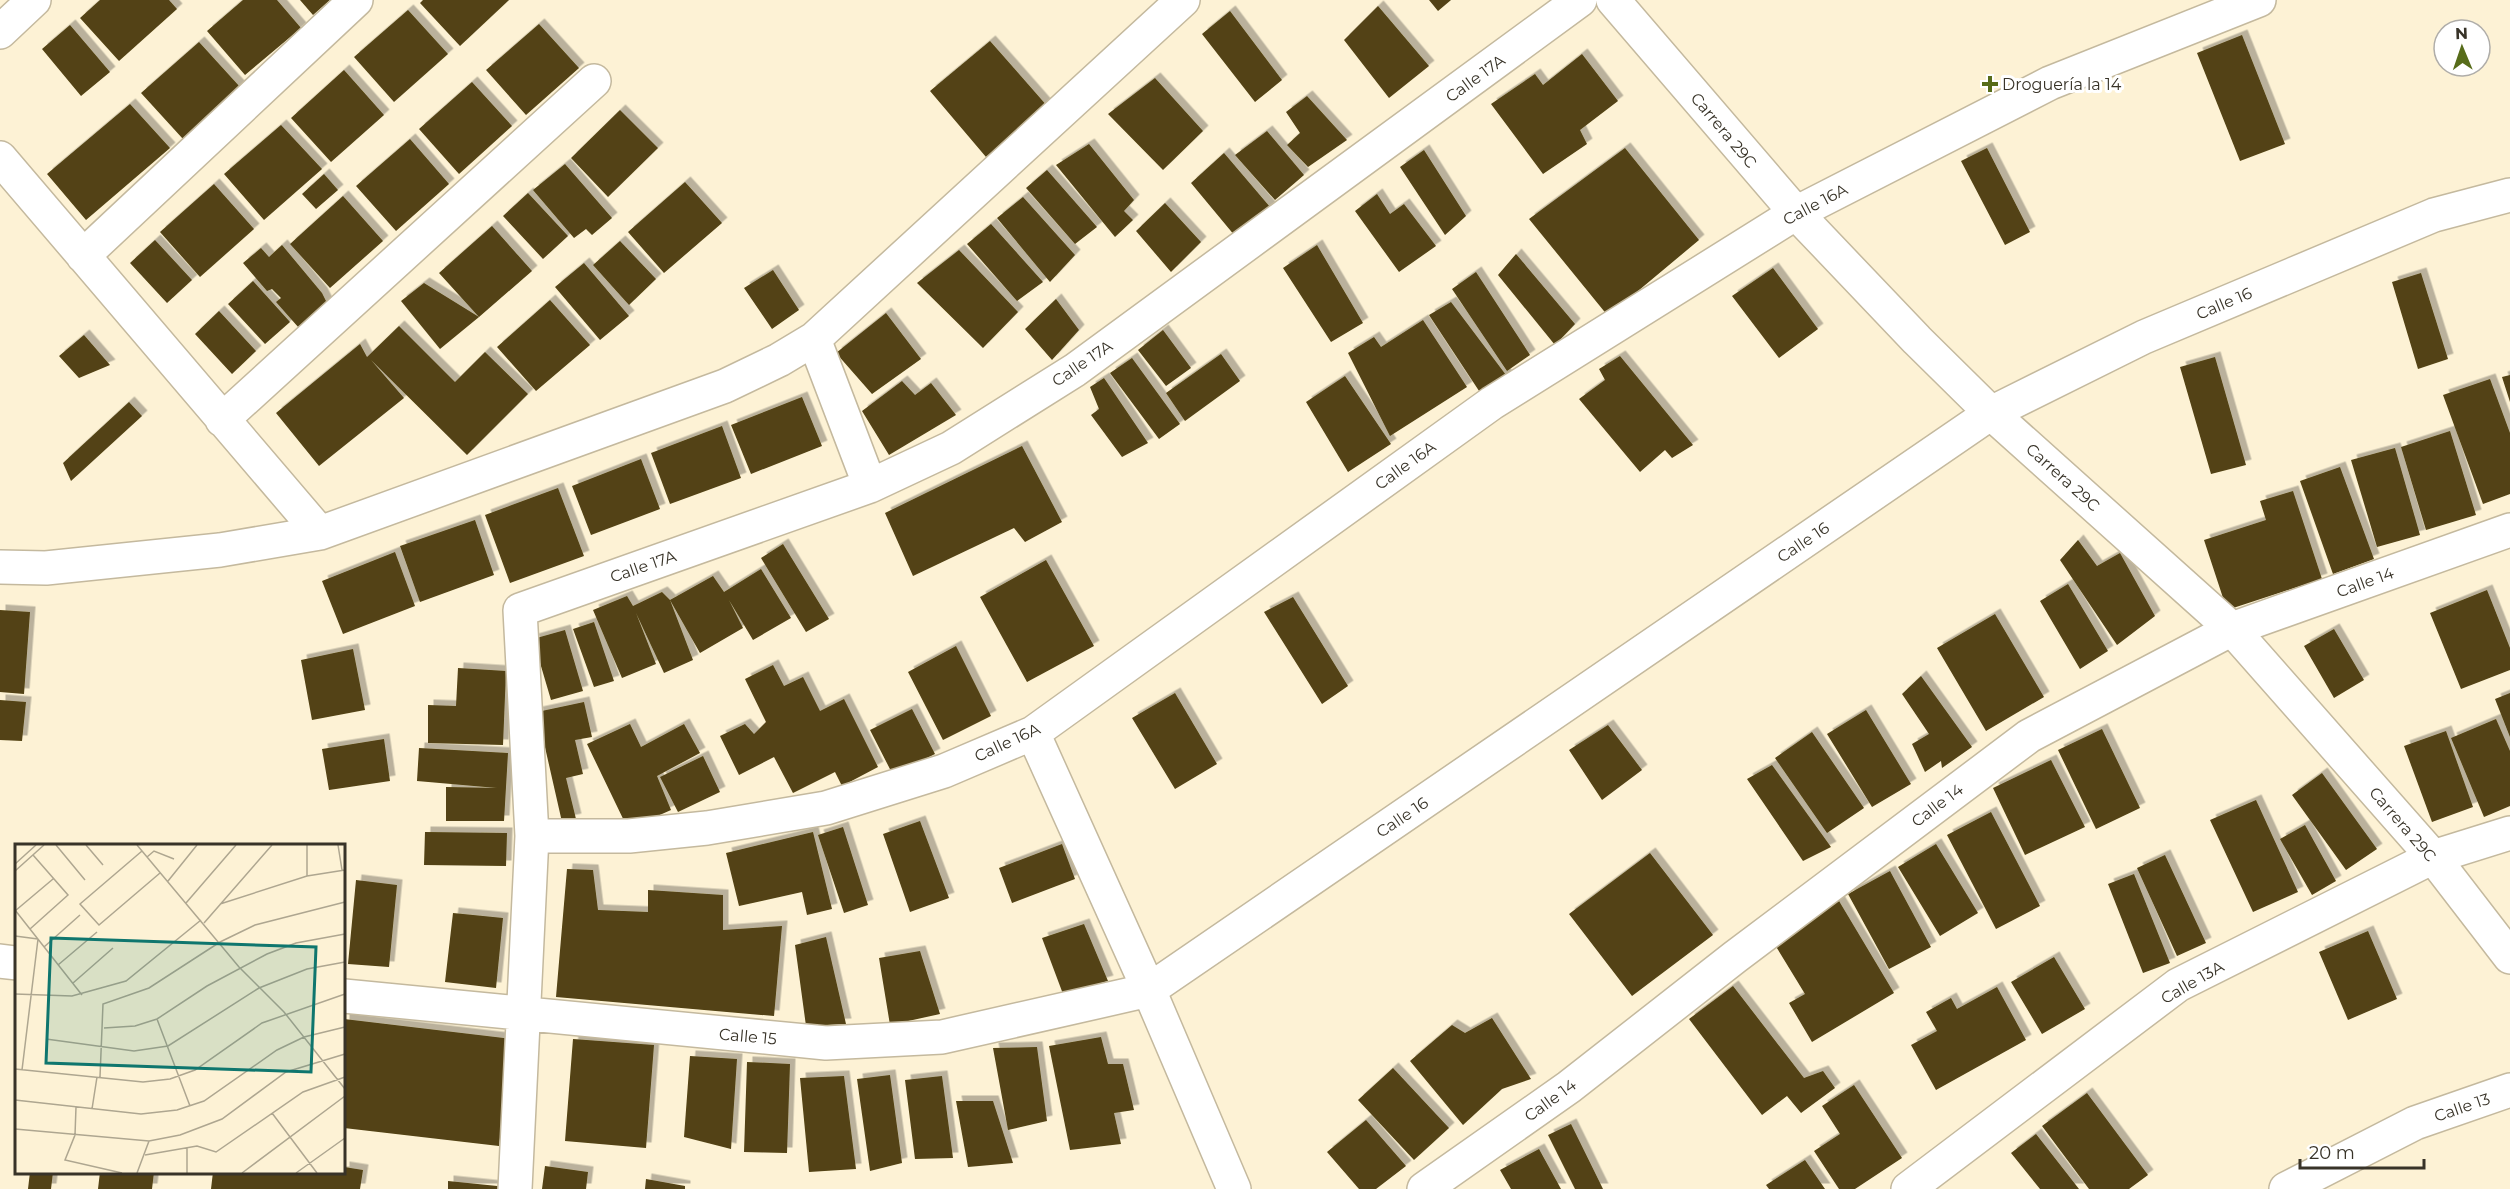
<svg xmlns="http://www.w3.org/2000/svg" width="2510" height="1189" font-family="Montserrat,sans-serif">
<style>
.building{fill:#524213;filter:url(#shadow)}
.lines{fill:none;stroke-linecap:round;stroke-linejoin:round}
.minor-casing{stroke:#c4b99e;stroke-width:36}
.minor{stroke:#fff;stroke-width:33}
.poi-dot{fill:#576c1a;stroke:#fff;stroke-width:2}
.labels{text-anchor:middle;stroke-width:6;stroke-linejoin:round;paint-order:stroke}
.street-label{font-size:16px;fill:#383328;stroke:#fff}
.poi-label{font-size:16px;fill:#383328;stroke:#fff;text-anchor:start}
.inset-road{fill:none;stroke:#aea690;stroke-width:1.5}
.view{fill:#0f766e;fill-opacity:0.15;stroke:#0f766e;stroke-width:3}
.inset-edge{fill:none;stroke:#383328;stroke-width:3}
</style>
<defs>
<filter id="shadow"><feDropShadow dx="5.5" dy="-5.5" stdDeviation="0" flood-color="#0004"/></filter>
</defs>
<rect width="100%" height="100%" fill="#fdf2d5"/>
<path class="building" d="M100 0H169L177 9 119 61 80 18Z
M243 0H277L301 28 245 75 207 31Z
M300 0H330L313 15Z
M423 0H509L460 46 420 3Z
M1429 0H1451L1438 11Z
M1378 6 1429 66 1389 98 1344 40Z
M408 10 448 54 394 102 354 57Z
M1230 11 1282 80 1255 102 1202 34Z
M539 24 579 68 526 115 486 70Z
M70 25 110 72 81 96 42 49Z
M2242 35 2285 144 2240 161 2197 53Z
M990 41 1048 107 986 157 930 91Z
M199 42 240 87 183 139 141 93Z
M1582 54 1618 101 1580 130 1587 144 1543 174 1491 104 1535 74 1543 85Z
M344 70 384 115 331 162 291 118Z
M1155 78 1203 131 1163 170 1108 114Z
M472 82 512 126 459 174 419 129Z
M1307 96 1347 140 1308 167 1287 145 1300 133 1286 112Z
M130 104 170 148 86 220 47 174Z
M620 110 658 148 608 197 571 158Z
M281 125 322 169 264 220 224 174Z
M1267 131 1304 175 1275 200 1235 155Z
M410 139 449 184 396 231 356 186Z
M1089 144 1134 200 1124 211 1133 220 1115 237 1056 165Z
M1625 148 1699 240 1608 316 1529 219Z
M1987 148 2030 232 2005 245 1961 161Z
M1424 150 1466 216 1445 235 1400 167Z
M1224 153 1270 207 1235 236 1191 183Z
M565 164 612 218 592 235 586 229 574 238 533 190Z
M1047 170 1097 227 1075 244 1026 188Z
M324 174 338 190 316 209 302 194Z
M685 182 722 223 664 273 628 232Z
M214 184 254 229 200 277 160 232Z
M528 193 568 236 543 259 503 216Z
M1377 194 1390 214 1404 204 1436 246 1399 272 1355 211Z
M343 196 383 241 330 288 290 244Z
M1023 197 1075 255 1050 282 997 218Z
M1165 203 1201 242 1171 272 1136 231Z
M991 224 1043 282 1017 301 967 244Z
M492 226 532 271 479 317 439 273Z
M155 240 192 280 167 303 130 263Z
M620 241 656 279 629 305 593 265Z
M282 245 322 293 327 303 299 328 276 302 281 298 272 289 267 291 243 263 261 248 269 257Z
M1317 245 1363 323 1331 342 1283 268Z
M959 250 1018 312 983 348 917 283Z
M1516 254 1575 324 1555 345 1498 275Z
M584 263 629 316 600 340 555 287Z
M1773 268 1818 329 1779 358 1732 296Z
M773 270 799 310 772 329 744 288Z
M1476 272 1530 355 1507 371 1452 289Z
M2421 273 2448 359 2418 369 2392 282Z
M253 281 290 322 265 344 228 304Z
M424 283 479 317 440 349 401 301Z
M1056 299 1079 330 1052 360 1025 329Z
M550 300 590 345 536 391 497 347Z
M1451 302 1512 383 1487 403 1429 315Z
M219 311 256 351 232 374 195 334Z
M886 313 921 359 872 394 836 353Z
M1423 320 1467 387 1390 436 1348 353 1374 337 1381 347Z
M399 326 455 382 485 352 528 394 467 455 371 360 404 398 319 466 276 413 360 344 367 357Z
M1163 330 1191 368 1166 386 1138 350Z
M84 335 110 365 79 378 59 356Z
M1221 354 1240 381 1185 421 1166 393Z
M1620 356 1693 445 1672 458 1665 450 1640 472 1579 399 1605 380 1599 369Z
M2215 357 2246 465 2211 474 2180 367Z
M1132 358 1180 424 1159 439 1110 373Z
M2510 375V402L2502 377Z
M1345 376 1391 444 1348 472 1306 402Z
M1104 378 1148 443 1122 457 1091 415 1099 409 1090 387Z
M2490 379 2510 433V494L2483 504 2443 395Z
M902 381 915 395 931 383 956 415 889 455 862 411Z
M802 397 822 446 751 474 731 425Z
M129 402 142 416 71 481 63 463Z
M722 426 741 478 670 504 651 453Z
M2450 431 2476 515 2426 530 2401 447Z
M1022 446 1062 522 1025 542 1014 528 913 576 885 513Z
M2395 448 2420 535 2377 547 2351 460Z
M641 459 660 509 591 535 572 486Z
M2340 467 2374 559 2333 574 2300 481Z
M558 488 584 556 510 583 485 515Z
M2293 491 2322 579 2227 610 2204 540 2266 520 2260 501Z
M475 520 494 575 420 602 400 546Z
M2078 540 2097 566 2120 553 2155 616 2117 645 2060 560Z
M783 544 829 619 806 632 761 558Z
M395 552 415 606 343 634 322 581Z
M1046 560 1094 646 1027 682 980 597Z
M761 569 791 618 753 640 729 600 743 628 700 653 670 600 713 576 724 592Z
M2068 584 2108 651 2080 669 2040 601Z
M2487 590 2510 648V670L2461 689 2430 613Z
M662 592 670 600 693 660 664 673 636 613 656 664 622 678 593 610 627 596 633 606Z
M1293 597 1348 686 1322 704 1264 612Z
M0 610 30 612 24 694 0 692Z
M1995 614 2044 697 1986 731 1937 648Z
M594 622 614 681 594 687 573 629Z
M2334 629 2364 680 2334 698 2304 646Z
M565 630 583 691 551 700 533 639Z
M956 646 991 716 943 740 908 672Z
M353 649 365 710 312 720 301 660Z
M773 665 784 686 803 677 820 711 844 699 878 767 842 786 835 772 793 793 774 757 739 775 720 736 745 724 754 734 766 722 745 679Z
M458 668 506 671 503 745 428 743V705L456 706Z
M1921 676 1972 747 1942 768 1941 761 1925 772 1912 744 1929 734 1902 694Z
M1175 693 1217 764 1175 789 1132 718Z
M2510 693V737L2495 699Z
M0 700 26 702 22 741 0 740Z
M584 702 592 737 575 740 583 774 566 778 576 819 562 822 537 712Z
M912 709 935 754 893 775 870 730Z
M1866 710 1911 784 1872 807 1827 734Z
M2496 719 2510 751V806L2484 817 2451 738Z
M630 724 641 747 684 724 700 753 657 776 671 810 628 829 587 744Z
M1608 725 1642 770 1602 800 1569 750Z
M2102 729 2140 808 2096 829 2058 750Z
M2446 731 2473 807 2432 822 2404 746Z
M1812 732 1864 808 1827 833 1775 758Z
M384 739 390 781 329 790 322 749Z
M419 748 508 753 504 821H446V787L497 788 417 781Z
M703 756 720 792 678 812 660 777Z
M2051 760 2085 827 2025 855 1993 788Z
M1772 765 1831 847 1803 861 1747 779Z
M2322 773 2377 849 2346 870 2292 795Z
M2256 800 2298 892 2253 912 2210 820Z
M1991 812 2040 906 1996 929 1947 835Z
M920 821 949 898 910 912 883 834Z
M2305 825 2336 881 2312 895 2280 839Z
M843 827 868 905 844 913 818 835Z
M425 832 507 833 506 866 424 865Z
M813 832 832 909 807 915 802 892 739 906 726 853Z
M1062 844 1075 879 1012 903 999 868Z
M1936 844 1978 913 1940 936 1898 867Z
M1650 853 1713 935 1632 996 1569 914Z
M2165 855 2206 943 2177 956 2137 868Z
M567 869 593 870 598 910 648 912V890L723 895V930L782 926 774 1016 556 997Z
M1890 871 1931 947 1889 969 1848 894Z
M2134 874 2170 963 2143 973 2108 884Z
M356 880 397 885 389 967 348 964Z
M1839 901 1894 993 1812 1042 1789 1003 1805 994 1772 940Z
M453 913 503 918 496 988 445 982Z
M1084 924 1108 981 1063 994 1042 938Z
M2368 931 2397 999 2348 1020 2319 952Z
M826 937 846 1024 806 1026 795 945Z
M920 951 940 1014 890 1025 879 958Z
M2054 957 2085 1009 2042 1034 2011 982Z
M1733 986 1804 1078 1823 1071 1835 1088 1801 1113 1787 1096 1762 1115 1689 1019Z
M1997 987 2026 1040 1936 1090 1911 1045 1937 1031 1926 1012 1951 998 1957 1009Z
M1492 1018 1531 1079 1502 1089 1463 1125 1410 1061 1452 1025 1465 1033Z
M344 1019 512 1039 499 1146 344 1128Z
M1101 1037 1108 1064H1123L1134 1110 1114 1113 1121 1144 1070 1150 1049 1046Z
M573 1039 654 1045 646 1148 565 1141Z
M1037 1047 1047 1121 1008 1130 993 1048Z
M690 1056 737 1059 731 1149 684 1137Z
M747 1062 790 1064 787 1153 744 1152Z
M1393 1068 1449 1128 1414 1160 1358 1100Z
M890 1075 902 1163 870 1171 857 1079Z
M844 1076 856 1169 809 1172 800 1078Z
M942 1076 953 1158 915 1159 905 1080Z
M1854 1085 1902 1158 1855 1189H1839L1814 1151 1840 1134 1822 1106Z
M2087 1093 2148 1175 2129 1189H2089L2042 1126Z
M956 1101H993L1013 1163 968 1167Z
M1366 1120 1406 1166 1376 1189H1359L1327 1152Z
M1571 1124 1603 1189H1575L1548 1135Z
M2036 1134 2079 1189H2040L2011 1153Z
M1539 1149 1561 1189H1511L1500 1170Z
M1805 1160 1825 1189H1769L1766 1185Z
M545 1166 588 1172 586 1189H542Z
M344 1167 363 1170 360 1189H211L213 1172H344Z
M30 1172H53L51 1189H28Z
M100 1172H154L152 1189H98Z
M646 1179 685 1186V1189H645Z
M448 1181 507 1187V1189H448Z"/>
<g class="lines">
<g class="minor-casing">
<path id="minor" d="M1613 0 1796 213 1917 340 1991 413 2232 629 2433 857 2510 957
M0 32 34 0
M0 158 320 533
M83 256 356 0
M814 339 870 486
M222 420 594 81
M0 567 46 568 220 550 320 533 725 386 779 360 814 339 1183 0
M1033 733 1149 990 1234 1189
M532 836H629L707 828 826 808 944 771 1033 733 1492 403 1796 213 2050 83 2259 0
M0 961 16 963
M344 996 826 1043 942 1037 1149 990 1991 413 2144 337 2434 215 2510 195
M515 1189 532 836 520 610 870 486 951 448 1075 370 1580 0
M1424 1189 1569 1087 1735 957 2029 736 2232 629 2510 530
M1908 1189 2178 985 2433 857 2510 833
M2286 1189 2415 1123 2510 1090"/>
</g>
<use href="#minor" class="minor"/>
</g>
<path class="poi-dot" d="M1987 75h6v6h6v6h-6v6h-6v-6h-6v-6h6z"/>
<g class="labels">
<g class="street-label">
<text transform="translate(1475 78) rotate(-36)" y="6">Calle 17A</text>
<text transform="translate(1724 130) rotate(50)" y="6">Carrera 29C</text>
<text transform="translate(1815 204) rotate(-28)" y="6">Calle 16A</text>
<text transform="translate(2224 303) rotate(-23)" y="6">Calle 16</text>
<text transform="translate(1082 363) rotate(-34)" y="6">Calle 17A</text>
<text transform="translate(1405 465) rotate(-36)" y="6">Calle 16A</text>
<text transform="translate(2063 477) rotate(42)" y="6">Carrera 29C</text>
<text transform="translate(1803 542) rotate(-34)" y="6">Calle 16</text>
<text transform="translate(643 566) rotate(-19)" y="6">Calle 17A</text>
<text transform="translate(2365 582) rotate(-20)" y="6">Calle 14</text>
<text transform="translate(1007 742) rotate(-25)" y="6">Calle 16A</text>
<text transform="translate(1937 805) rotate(-37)" y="6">Calle 14</text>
<text transform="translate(1402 817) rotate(-34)" y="6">Calle 16</text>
<text transform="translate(2403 824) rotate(49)" y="6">Carrera 29C</text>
<text transform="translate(2192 982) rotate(-30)" y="6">Calle 13A</text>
<text transform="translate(748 1036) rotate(5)" y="6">Calle 15</text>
<text transform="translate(1550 1100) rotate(-36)" y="6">Calle 14</text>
<text transform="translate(2462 1107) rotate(-19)" y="6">Calle 13</text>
</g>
<g class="poi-label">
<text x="2002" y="90">Droguería la 14</text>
</g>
</g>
<g transform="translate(15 844)">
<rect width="330" height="330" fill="#fdf2d5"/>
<path class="inset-road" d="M41 1 70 36M71 1 88 21M122 1 224 123 269 168 330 245M292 1V32M323 1 327 26M127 7 65 60 84 81 145 29M132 13 139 7 159 15M0 20 21 1M0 27 29 1M153 37 182 1M171 59 221 1M205 60 292 32 330 26M0 66 67 151M0 67 38 35M189 79 257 1M15 85 53 51 18 11M0 92 23 95M29 103 65 71M43 121 82 88M58 139 98 104M0 150 57 152 111 137 186 76M142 175 175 262M89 184 120 182 142 175 192 142 252 110 281 99 330 90M31 195 119 207 153 202 244 144 292 125 330 118M0 225 128 238 155 235 180 226 247 179 330 150M7 226 23 95M85 233 88 160 134 144 205 98 240 81 330 58M0 256 126 270 162 266 189 257 262 206 289 193 330 183M61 263 60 291 50 316 107 329M77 265 82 233M257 269 302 329M0 285 134 297 165 291 207 275 271 228 330 210M172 304V329M130 311 182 302 201 308 288 248 330 233M122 329 134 297M227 329 330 252M281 329 330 294"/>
<path class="view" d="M36 94 301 103 296 228 31 219Z"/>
<rect width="330" height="330" class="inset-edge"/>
</g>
<g transform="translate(2462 48) rotate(358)"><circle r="28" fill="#ffffff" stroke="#afada9" stroke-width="1.5"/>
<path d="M0-4.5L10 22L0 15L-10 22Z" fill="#576c1a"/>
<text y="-9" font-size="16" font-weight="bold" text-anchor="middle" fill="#383328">N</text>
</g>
<path d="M2300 1159v9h124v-9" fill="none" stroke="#383328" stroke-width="3"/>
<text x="2309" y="1159" font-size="18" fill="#383328" stroke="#ffffff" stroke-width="4.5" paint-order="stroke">20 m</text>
</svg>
